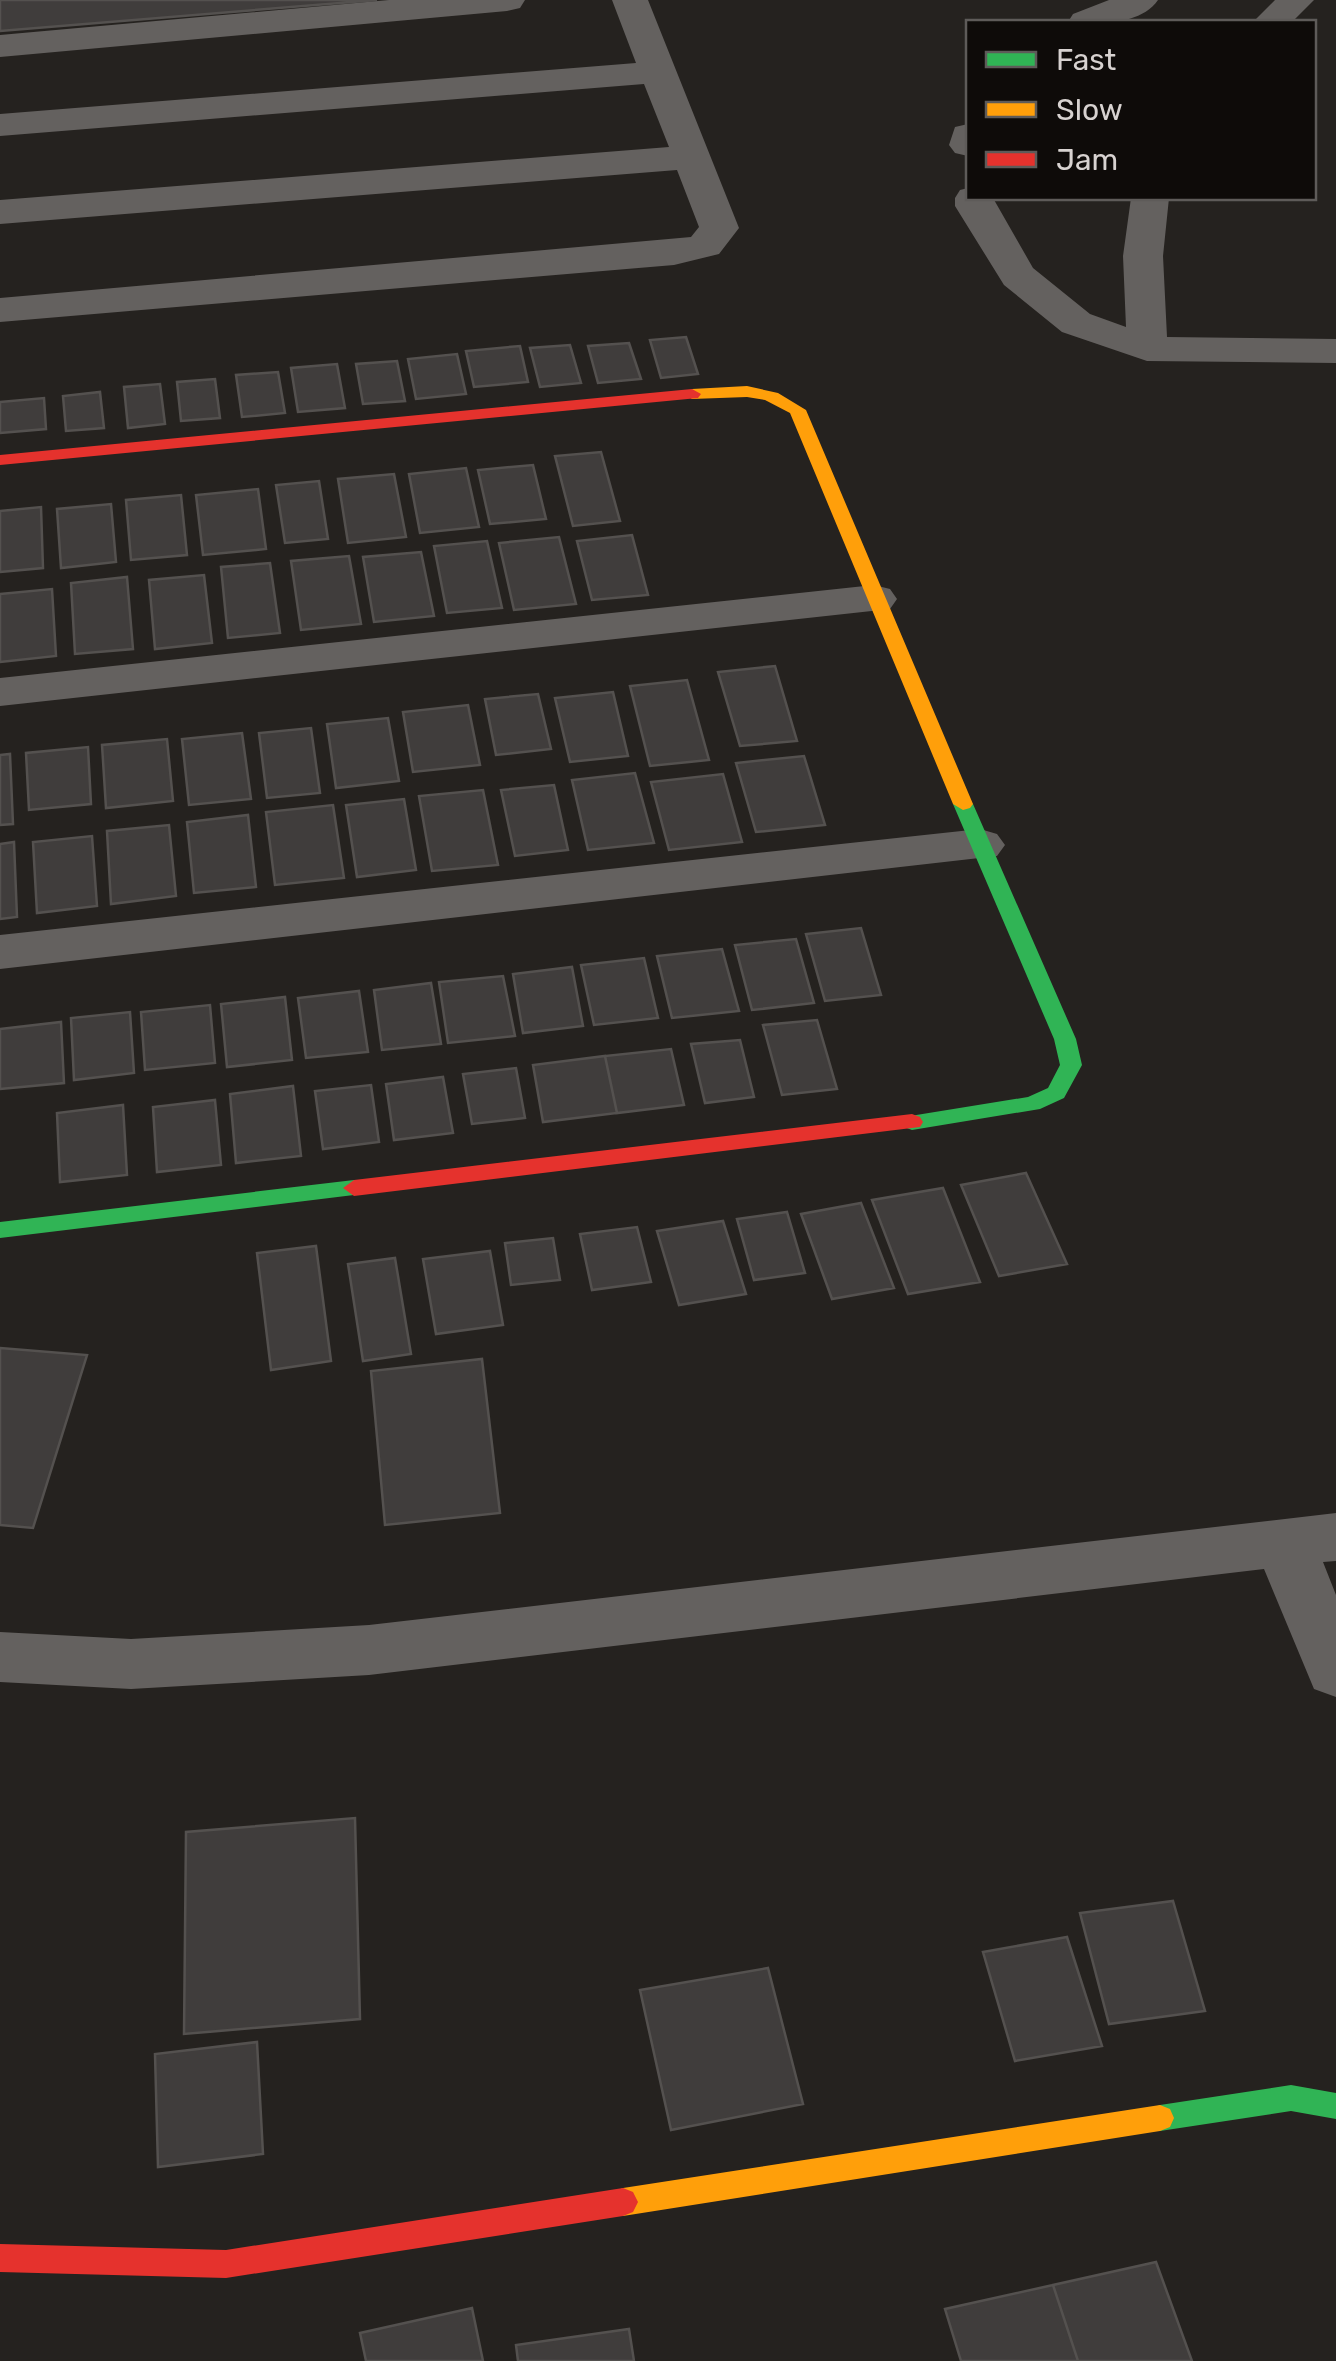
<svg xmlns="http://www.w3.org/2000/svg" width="1336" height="2361" font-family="Rubik,sans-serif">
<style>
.building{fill:#403d3c;stroke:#54514f;stroke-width:2.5}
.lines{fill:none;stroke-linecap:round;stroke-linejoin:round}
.street{fill:#64615f;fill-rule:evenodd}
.fast{fill:#30b455;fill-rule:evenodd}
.slow{fill:#ff9f0a;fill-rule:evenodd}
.jam{fill:#e5322d;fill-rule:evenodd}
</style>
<rect width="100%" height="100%" fill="#25221f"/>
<path class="building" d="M0 0H377L0 31Z
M686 337 698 374 661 378 650 340Z
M629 343 641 379 598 383 588 346Z
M570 345 581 383 540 387 530 348Z
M520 346 528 382 474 387 466 351Z
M457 354 466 394 416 399 408 359Z
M397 361 405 401 363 404 356 364Z
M337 364 345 408 298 412 291 368Z
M278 372 285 413 242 417 236 375Z
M215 379 220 418 181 421 177 382Z
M160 384 165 424 128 428 124 387Z
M100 392 104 428 66 431 63 396Z
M44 398 46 429 0 433V402Z
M601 452 620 521 573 526 555 456Z
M533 465 546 519 490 524 478 470Z
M466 468 479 527 420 533 409 474Z
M394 474 406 537 348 543 338 479Z
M319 481 328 539 285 543 276 485Z
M258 489 266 549 203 555 196 495Z
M181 495 187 555 131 560 126 500Z
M111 504 116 562 61 568 57 509Z
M41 507 43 568 0 572V511Z
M632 535 648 595 592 600 577 541Z
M559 537 576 604 514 610 499 543Z
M487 541 502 608 447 613 434 546Z
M421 552 434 616 374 622 363 557Z
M349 556 361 624 301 630 291 561Z
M270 563 280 633 228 638 221 567Z
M204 575 212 643 155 649 149 580Z
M127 577 133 649 75 654 71 583Z
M52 589 56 656 0 662V594Z
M775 666 797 741 740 746 718 672Z
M687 680 709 760 650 766 630 686Z
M613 692 628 756 570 762 555 698Z
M538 694 551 749 496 755 485 699Z
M468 705 480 765 413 772 403 712Z
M388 718 399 781 336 788 327 724Z
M311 728 320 793 267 798 259 733Z
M242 733 251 799 189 805 182 739Z
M167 739 173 801 106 808 102 745Z
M88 747 91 804 29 810 26 753Z
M10 754 13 824 0 825V755Z
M804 756 825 825 756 832 736 763Z
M635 773 654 843 588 850 572 780Z
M723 774 742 842 669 850 651 782Z
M554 785 568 850 515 856 501 790Z
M483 790 498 865 432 871 419 796Z
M404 799 416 870 357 877 346 805Z
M333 805 344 878 275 885 266 812Z
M248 815 256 887 194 893 187 822Z
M169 825 176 896 111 904 107 831Z
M92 836 97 906 37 913 33 842Z
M14 842 17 917 0 919V844Z
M861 928 881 995 825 1001 806 934Z
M796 939 814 1003 752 1010 735 945Z
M722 949 739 1011 672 1018 657 956Z
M644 958 658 1018 594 1025 581 965Z
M572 967 583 1026 523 1033 513 974Z
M503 976 515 1036 448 1043 439 982Z
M431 983 441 1044 382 1050 374 990Z
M359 991 368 1052 306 1058 298 998Z
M285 997 292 1060 227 1067 221 1004Z
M210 1005 215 1063 145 1070 141 1012Z
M130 1012 134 1073 74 1080 71 1018Z
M817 1020 837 1089 782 1095 763 1025Z
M61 1022 64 1083 0 1089V1029Z
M740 1040 754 1097 705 1103 691 1044Z
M671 1049 684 1105 617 1113 605 1056Z
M605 1056 617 1113 543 1122 533 1065Z
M516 1068 525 1118 472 1124 463 1074Z
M443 1077 453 1133 394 1140 386 1084Z
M371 1085 379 1142 323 1149 315 1091Z
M293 1086 301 1156 236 1163 230 1094Z
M215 1100 221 1165 157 1172 153 1107Z
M123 1105 127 1175 60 1182 57 1113Z
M1026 1173 1067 1264 999 1276 961 1185Z
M943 1188 980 1282 908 1294 872 1200Z
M861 1203 894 1288 832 1299 801 1214Z
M787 1212 805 1273 754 1280 737 1219Z
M723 1221 746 1294 679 1305 657 1231Z
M637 1227 651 1282 592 1290 580 1234Z
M553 1238 560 1280 511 1285 505 1243Z
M316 1246 331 1361 271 1370 257 1253Z
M490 1251 503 1325 436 1334 423 1259Z
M395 1258 411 1354 363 1361 348 1264Z
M0 1348 87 1355 33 1528 0 1525Z
M482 1359 500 1513 385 1525 371 1371Z
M355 1818 360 2019 184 2034 186 1832Z
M1173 1901 1205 2011 1109 2024 1080 1913Z
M1067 1937 1102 2046 1015 2061 983 1952Z
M768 1968 803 2104 671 2130 640 1990Z
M257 2042 263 2154 158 2167 155 2054Z
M1156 2262 1192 2361H1078L1053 2285Z
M1053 2285 1078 2361H961L945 2309Z
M472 2308 483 2361H366L360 2333Z
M629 2329 634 2361H518L516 2345Z"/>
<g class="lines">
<path class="street" d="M389 0H525L520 8 507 11 0 57V35Z
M612 0H648L739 228 719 254 674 265 0 322V298L691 237 699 227 677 170 0 224V200L669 147 644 84 0 136V114L636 63Z
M1109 0H1158C1140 26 1096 24 1068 22L1073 14Z
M1275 0H1314L1292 22H1253Z
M968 124V156L955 153 949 145 955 127Z
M968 188V198H993L1033 268 1090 314 1126 327 1123 256 1131 198H1169L1163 256 1167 337 1336 339V363L1147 361 1062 332 1004 285 955 206V198L960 190Z
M874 585 890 589 897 599 890 609 0 706V678Z
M980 829 997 834 1005 845 997 856 0 969V935Z
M1336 1513V1561L1323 1562 1336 1595V1697L1314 1689 1264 1569 369 1675 131 1689 0 1682V1632L131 1639 369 1625Z"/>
<path class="fast" d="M963 798 973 804 1076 1039 1082 1065 1064 1098 1040 1109 912 1130 904 1127 901 1122 904 1117 1028 1097 1048 1088 1060 1065 1054 1039 953 804Z
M354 1180 362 1182 365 1188 362 1194 0 1238V1222Z
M1291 2085 1336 2093V2119L1291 2111 1160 2131 1150 2127 1146 2118 1150 2109 1160 2105Z"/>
<path class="slow" d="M747 386 778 393 806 410 973 804 970 808 963 810 953 804 790 413 765 400 747 397 692 399 683 394 692 389Z
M1160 2105 1170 2109 1174 2118 1170 2127 1160 2131 623 2216 613 2212 608 2202 613 2192 623 2188Z"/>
<path class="jam" d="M692 389 701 394 698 398 0 465V455Z
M912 1114 920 1117 923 1122 920 1127 354 1196 343 1188 354 1180Z
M623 2188 633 2192 638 2202 633 2212 623 2216 226 2278 0 2272V2244L226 2250Z"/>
</g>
<rect x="966" y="20" width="350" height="180" fill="#0e0b09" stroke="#5e5b59" stroke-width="2.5"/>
<rect x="986" y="52" width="50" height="15" fill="#30b455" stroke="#5e5b59" stroke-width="2.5"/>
<text x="1056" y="70" font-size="30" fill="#d7d2d0">Fast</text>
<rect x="986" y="102" width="50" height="15" fill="#ff9f0a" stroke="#5e5b59" stroke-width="2.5"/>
<text x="1056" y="120" font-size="30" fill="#d7d2d0">Slow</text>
<rect x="986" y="152" width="50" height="15" fill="#e5322d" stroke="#5e5b59" stroke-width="2.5"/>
<text x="1056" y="170" font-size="30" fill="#d7d2d0">Jam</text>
</svg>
